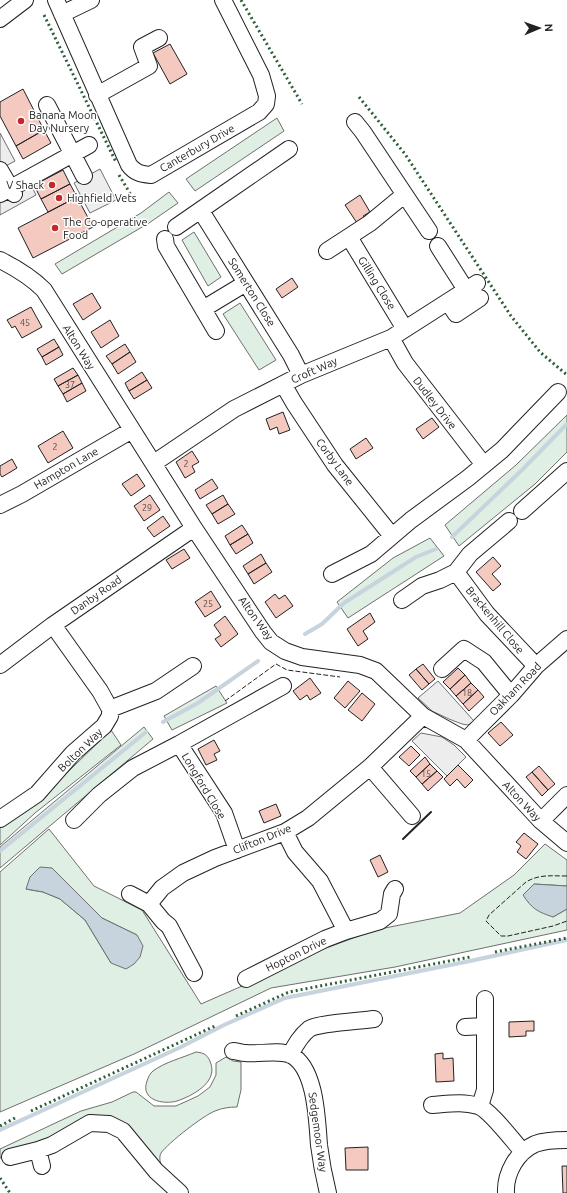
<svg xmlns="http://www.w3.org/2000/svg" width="567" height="1193" font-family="Ubuntu,sans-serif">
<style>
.green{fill:#e0efe3;stroke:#6f6f6f;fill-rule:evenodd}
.parking{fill:#ededed;stroke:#6f6f6f}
.water{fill:#c7d3dd;stroke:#6f6f6f}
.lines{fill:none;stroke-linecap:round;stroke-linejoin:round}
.stream{stroke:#c7d3dd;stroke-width:4}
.building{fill:#f3c9c0;stroke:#222}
.minor-casing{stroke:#222;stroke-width:18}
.minor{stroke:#fff;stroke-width:16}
.hedge{stroke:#2f5e38;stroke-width:3;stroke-dasharray:2 3;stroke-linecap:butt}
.fence{stroke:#222;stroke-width:1;stroke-dasharray:5 2;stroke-linecap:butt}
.wall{stroke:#222;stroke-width:2}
.poi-dot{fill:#c62828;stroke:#fff;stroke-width:1.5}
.labels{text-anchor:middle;stroke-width:3;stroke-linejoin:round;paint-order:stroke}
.number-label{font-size:9px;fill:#564c4a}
.poi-label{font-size:11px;fill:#222;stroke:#fff;text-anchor:start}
.street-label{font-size:11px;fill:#222;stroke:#fff}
</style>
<rect width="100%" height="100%" fill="#fff"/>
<path class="green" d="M277 118 284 131 195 191 186 179Z
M169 192 178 203 149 223 62 274 55 264 141 213Z
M194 232 221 277 208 286 182 240Z
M240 303 276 360 259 370 223 314Z
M567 415V452L535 484 459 546 445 525 516 465Z
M430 538 444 556 348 618 337 602 393 558Z
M216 686 227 703 172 730 164 716Z
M144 727 153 739 0 868V847Z
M111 730 121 745 35 813 0 845V826L39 800Z
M49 829 94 886 142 910 201 1004 265 976 310 954 375 930 460 913 514 875 545 844 567 860V886L534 884 553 917 567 909V930L395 967 271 988 134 1054 0 1112V872ZM52 868 102 918 137 935 111 963 85 920 60 899 43 892 26 889Z
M196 1052C205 1053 208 1055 211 1064 217 1083 192 1096 177 1101 163 1105 140 1100 147 1081 148 1078 150 1073 153 1071 165 1062 182 1058 196 1052Z
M226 1057 233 1061 241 1062V1090L237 1107C230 1107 222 1108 215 1111 204 1115 168 1143 161 1153 159 1157 160 1161 161 1165L124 1125 60 1133 0 1158V1149L81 1111 112 1102 133 1092H136L154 1106H176L198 1096 210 1087 216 1075V1063Z"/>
<path class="parking" d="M0 133 15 161 0 169Z
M100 169 116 200 90 213 74 183Z
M31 185 36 195 0 215V202Z
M438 681 474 721 468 725 462 724 449 719 432 711 418 698Z
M421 733 442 737 454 745 466 757 447 776 412 741Z"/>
<path class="water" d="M40 867 52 868 102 918 137 935 143 946 140 957 134 964 126 969 111 963 85 920 60 899 43 892 26 889 30 877Z
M534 884 567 886V909L553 917C538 912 532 909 523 895Z"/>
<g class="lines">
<path class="stream" d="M452 537 523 469 567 424
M305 634 322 624 344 603 416 557 436 549
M163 722 198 703 258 661
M0 851 146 732
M0 1130 181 1047 224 1025 285 998 470 961 567 940"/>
</g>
<path class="building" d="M170 44 187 74 170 84 153 53Z
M23 89 44 130 16 146 0 116V102Z
M44 130 51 143 23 159 16 146Z
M63 170 70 184 41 199 34 185Z
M70 184 77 197 48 212 41 199Z
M360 195 370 212 363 216 365 218 357 223 345 205Z
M77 197 93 227 33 258 18 228Z
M292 278 298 287 282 298 276 289Z
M92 293 101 308 83 320 73 304Z
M31 307 42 327 22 338 15 326 12 328 7 320Z
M110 320 119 336 101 348 91 332Z
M54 339 59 347 42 357 37 349Z
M125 344 130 352 112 364 106 356Z
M59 347 63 355 46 365 42 357Z
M130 352 136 362 118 374 112 364Z
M73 368 78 375 58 386 54 379Z
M142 372 147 380 129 391 125 383Z
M78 375 82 383 63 394 58 386Z
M147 380 152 388 134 399 129 391Z
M82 383 86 391 67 402 63 394Z
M283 412 290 430 279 434 277 427 270 430 266 419Z
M432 418 439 427 423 439 416 429Z
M63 431 73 448 48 463 38 446Z
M366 438 373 448 356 459 350 449Z
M192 451 199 462 192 466 195 472 185 478 176 462Z
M12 459 17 468 2 477 0 474V466Z
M137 474 145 486 131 496 122 484Z
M212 479 218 488 200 499 195 490Z
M150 495 160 510 144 521 134 506Z
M223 495 228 504 212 514 206 505Z
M228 504 235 514 218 524 212 514Z
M163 516 170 526 154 537 147 528Z
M242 525 248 534 230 545 225 536Z
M248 534 253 543 236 554 230 545Z
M184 549 190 558 172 569 166 560Z
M261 554 266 563 248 574 243 566Z
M493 557 501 566 492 574 501 584 493 591 476 572Z
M266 563 272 572 254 584 248 574Z
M211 591 221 607 205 617 195 602Z
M275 594 279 599 285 595 293 606 276 618 265 602Z
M370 613 375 622 363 631 368 639 358 646 347 629Z
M225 616 238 634 221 647 215 639 221 635 214 625Z
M423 664 435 679 429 684 416 669Z
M458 668 465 675 450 689 443 682Z
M416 669 429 684 422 690 409 675Z
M465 675 471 683 456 696 450 689Z
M310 678 321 693 310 700 307 695 300 700 293 691Z
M348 681 360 691 345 708 334 698Z
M471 683 478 690 463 704 456 696Z
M478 690 484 697 469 711 463 704Z
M362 693 375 704 362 721 348 710Z
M501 722 513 735 500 746 488 733Z
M214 740 220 751 214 754 217 760 206 765 198 749Z
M411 746 420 755 409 766 399 757Z
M425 757 430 764 416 777 410 771Z
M430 764 437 771 422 784 416 777Z
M458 765 473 780 465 788 457 779 450 786 444 779Z
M539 766 555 784 548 790 532 772Z
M437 771 443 777 428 791 422 784Z
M532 772 548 790 542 796 526 777Z
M276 804 281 816 264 823 259 811Z
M524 833 538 844 526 859 517 852 521 846 516 842Z
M380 855 388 872 378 877 370 860Z
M534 1021V1031H526V1036L509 1037V1022Z
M443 1053V1059L453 1058 454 1081 436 1082 435 1054Z
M368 1147V1170H346L345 1148Z
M562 1166H567V1193H563Z"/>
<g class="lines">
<g class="minor-casing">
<path id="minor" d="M56 0 129 165C135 173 141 174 151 175L259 112 266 104 267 96 261 75 223 0
M62 14 91 0
M0 19 25 0
M97 95 149 66 142 47 159 38
M47 105 84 176
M355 122 363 132 429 231
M0 170 14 194
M0 194 89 145
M201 211 291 355 301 375
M176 227 289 149
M349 237 405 329
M165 239 166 246 216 331
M438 246 466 290
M327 251 370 223 404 195
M0 260C16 268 31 277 44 290L194 528 263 632 271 642 285 651 302 657 360 665 376 671 423 716 466 740 541 821 567 843
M448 302 456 314 480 298
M203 309 246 283
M391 338 405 363 484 465
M283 384 294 403 335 465 392 536
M154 463 234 409 301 375 391 338 477 283
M0 505 22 494 132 430
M522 511 567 471
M456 572 487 614 536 666
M332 574 371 554 411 520 468 478 502 450 558 392
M402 600 422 586 440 580 456 572 470 554 509 521
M0 665 53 625 194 528
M442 669 464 649 484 662 511 695
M110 709 156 691 193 666
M466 740 511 695 536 666 567 639
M179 744 224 813 237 850
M370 767 412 816
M0 819 37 794 73 753 104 726 110 716V709L100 691 53 625
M74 820 99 795 133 768 179 744 283 686
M541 821 567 795
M285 832 295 852 320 881 346 931
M130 894 149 904 163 921 169 926 194 973
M149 904 162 888 183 873 215 858 285 832 308 818 370 767 423 716
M246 979 325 939 346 931 380 921 389 914 392 894 395 889
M465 1027 485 1026
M233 1051C237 1051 241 1053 245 1053 259 1055 277 1049 291 1055 316 1068 317 1120 319 1145 321 1161 324 1177 328 1193
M290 1055C295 1046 300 1036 309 1029 318 1023 361 1021 374 1019
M432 1105C447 1104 463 1101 478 1106 489 1109 514 1142 523 1152
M480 1106 485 1090V999
M38 1150 42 1166
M10 1157 38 1150 52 1145 90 1123 109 1124 123 1131 156 1171 180 1193
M506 1193C505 1173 517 1152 535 1144 545 1140 557 1140 567 1140"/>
</g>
<use href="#minor" class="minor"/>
<path class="hedge" d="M241 0 302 104
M44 15 116 162
M359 97 405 154 511 316 540 352 567 375
M119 175 137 205
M495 952 567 938
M236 1016 289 992 470 957
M31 1111 215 1026
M0 1126 15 1118
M0 1178 10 1193"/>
<path class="fence" d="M225 701 276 664 287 670 340 677
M567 876C552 876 539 874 526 882L489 915 486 921 501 936H508L553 926 567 921"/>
<path class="wall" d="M403 839 431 812"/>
</g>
<g class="poi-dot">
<circle cx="21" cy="121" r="4"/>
<circle cx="52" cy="185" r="4"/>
<circle cx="59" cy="198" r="4"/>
<circle cx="55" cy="228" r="4"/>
</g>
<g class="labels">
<g class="number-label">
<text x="25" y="326">45</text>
<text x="70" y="388">37</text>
<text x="55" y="450">2</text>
<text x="186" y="467">2</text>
<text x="147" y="511">29</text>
<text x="208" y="607">25</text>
<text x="467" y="696">18</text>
<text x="426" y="777">15</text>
</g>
<g class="poi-label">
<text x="29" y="119">Banana Moon<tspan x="29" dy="13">Day Nursery</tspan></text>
<text x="44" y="189" text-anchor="end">V Shack</text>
<text x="67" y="202">Highfield Vets</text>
<text x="63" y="226">The Co-operative<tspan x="63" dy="13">Food</tspan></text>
</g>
<g class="street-label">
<text transform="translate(197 148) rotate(-30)" y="4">Canterbury Drive</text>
<text transform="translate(377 283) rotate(58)" y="4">Gilling Close</text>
<text transform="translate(252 292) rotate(58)" y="4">Somerton Close</text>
<text transform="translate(79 347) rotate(58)" y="4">Alton Way</text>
<text transform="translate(314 370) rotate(-24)" y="4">Croft Way</text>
<text transform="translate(435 403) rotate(52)" y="4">Dudley Drive</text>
<text transform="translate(335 462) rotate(54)" y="4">Corby Lane</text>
<text transform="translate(66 468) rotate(-30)" y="4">Hampton Lane</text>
<text transform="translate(96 595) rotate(-35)" y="4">Danby Road</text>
<text transform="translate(256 618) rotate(54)" y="4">Alton Way</text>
<text transform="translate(495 620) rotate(50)" y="4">Brackenhill Close</text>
<text transform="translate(515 689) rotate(-46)" y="4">Oakham Road</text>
<text transform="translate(80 750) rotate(-44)" y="4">Bolton Way</text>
<text transform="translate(204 786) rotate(59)" y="4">Longford Close</text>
<text transform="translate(522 801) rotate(47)" y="4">Alton Way</text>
<text transform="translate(262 839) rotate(-22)" y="4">Clifton Drive</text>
<text transform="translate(296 954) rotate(-26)" y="4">Hopton Drive</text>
<text transform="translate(318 1132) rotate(82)" y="4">Sedgemoor Way</text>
</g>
</g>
<g transform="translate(539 28) rotate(88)" stroke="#ffffff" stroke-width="3" paint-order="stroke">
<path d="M0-3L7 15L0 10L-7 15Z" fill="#222222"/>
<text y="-6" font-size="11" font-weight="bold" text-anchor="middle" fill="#222222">N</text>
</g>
</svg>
